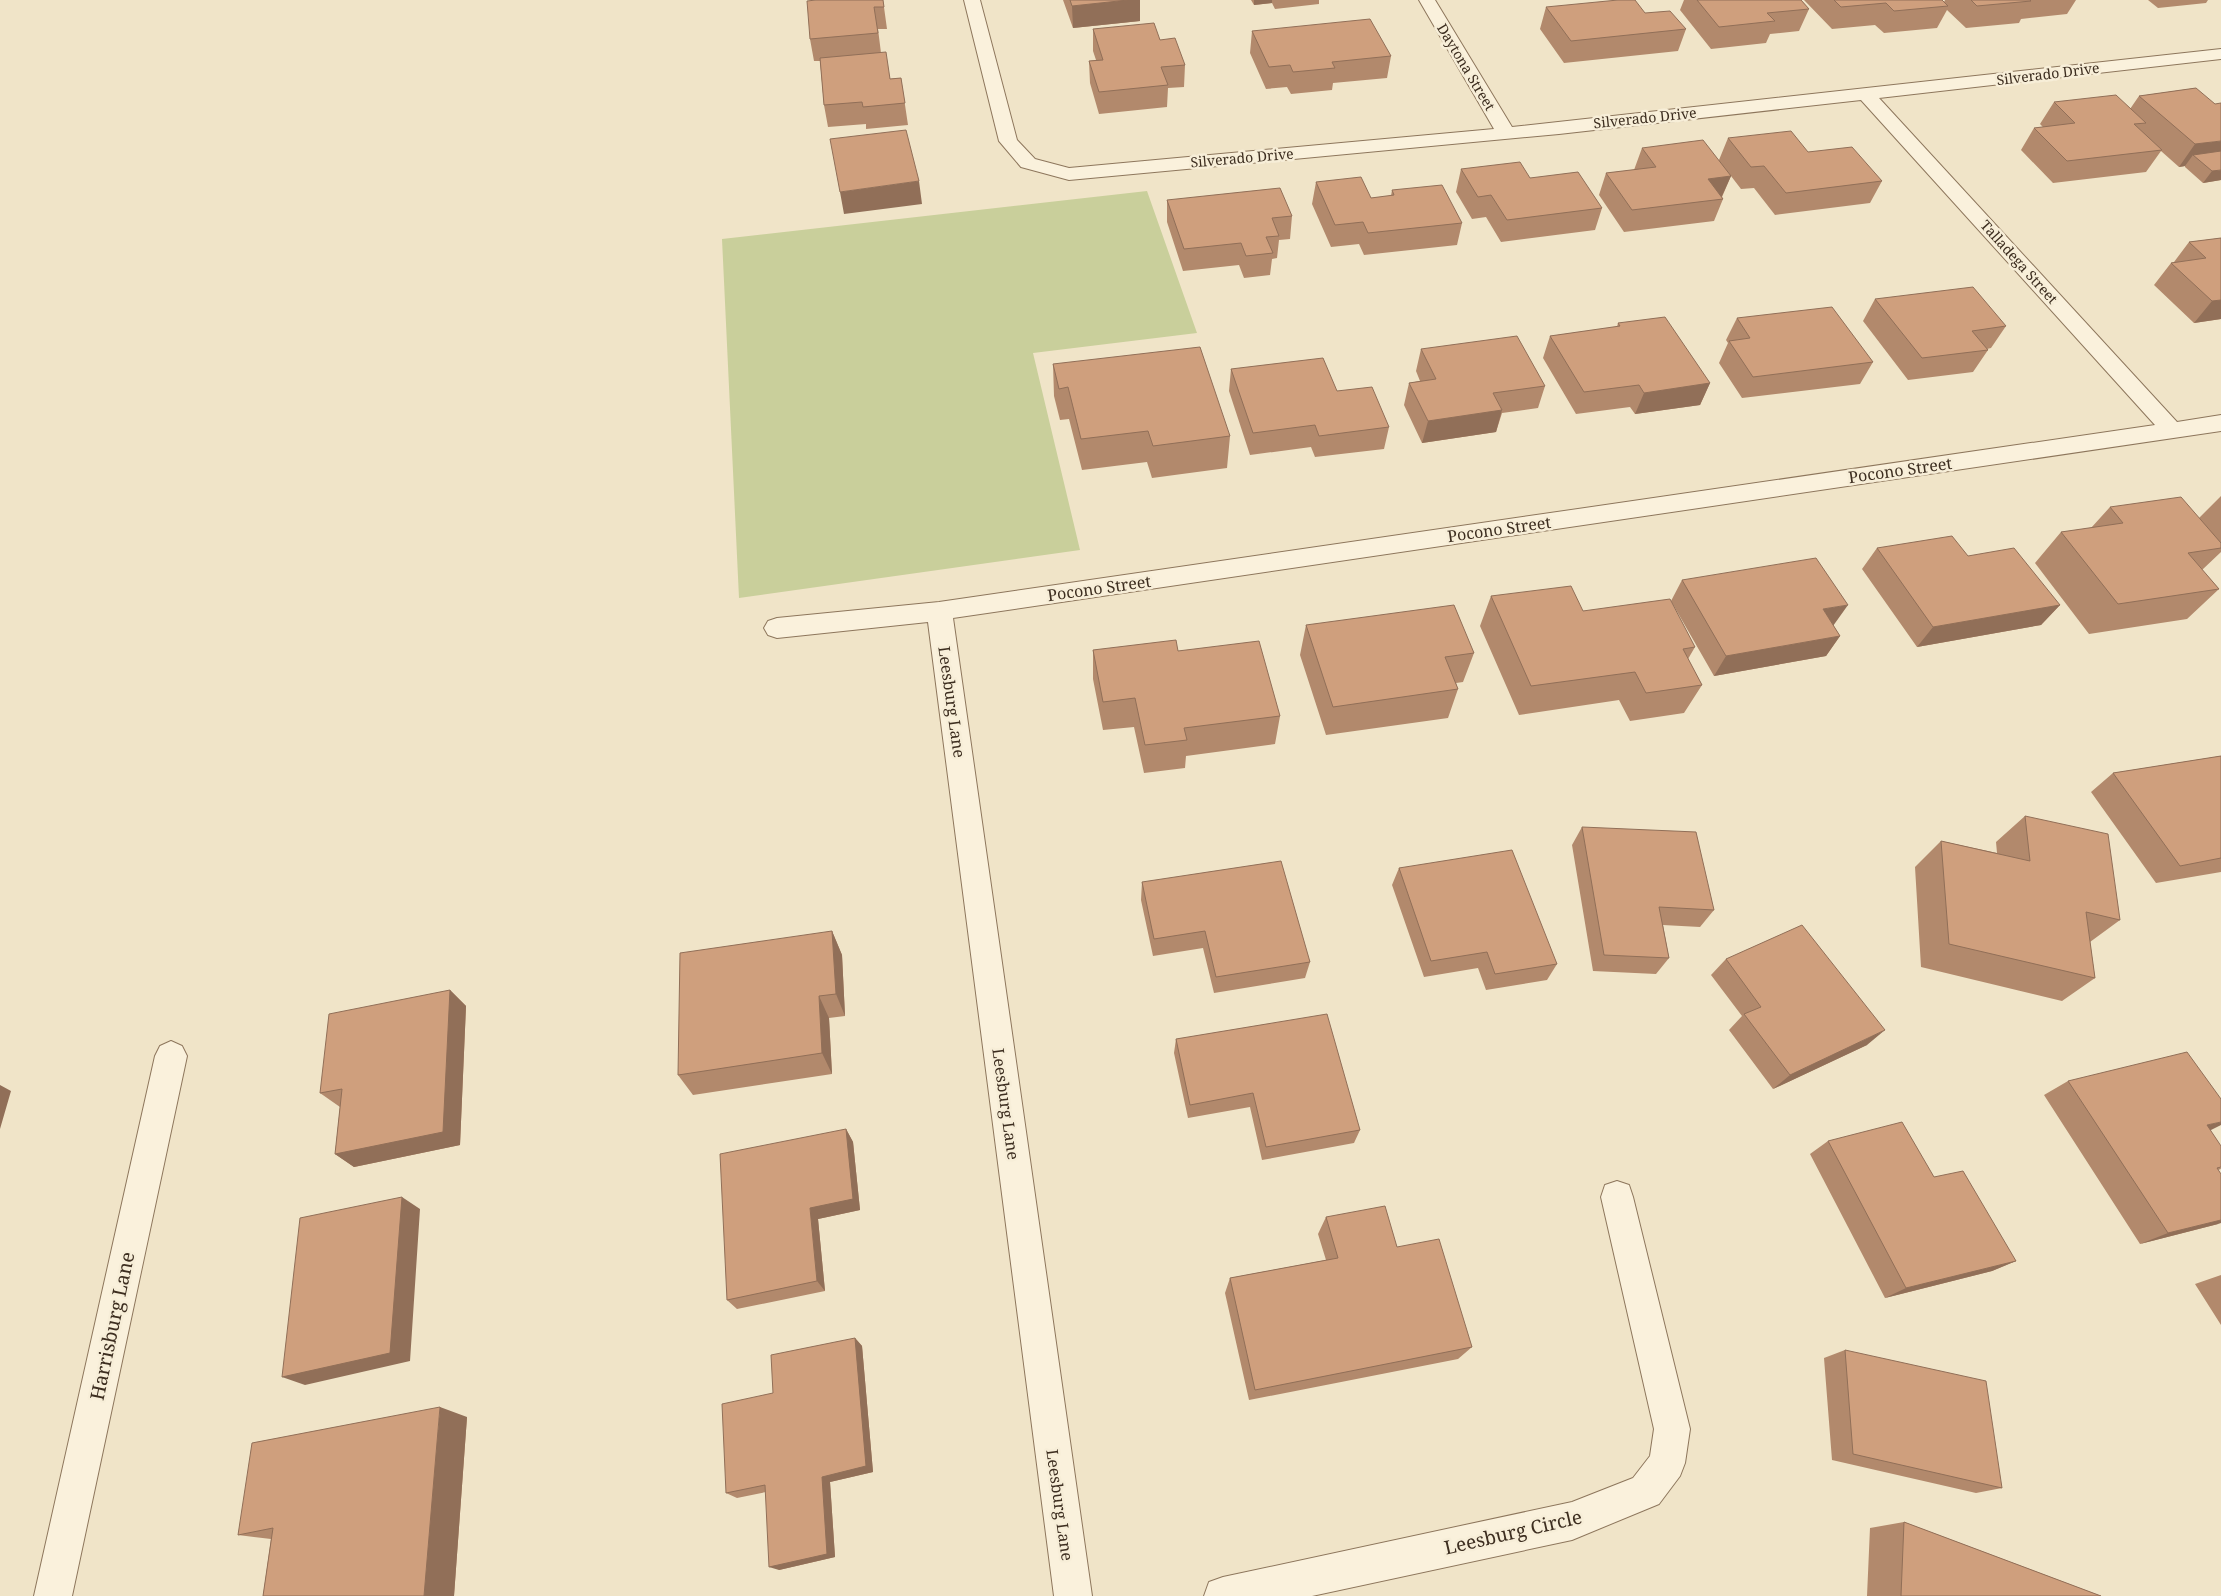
<svg xmlns="http://www.w3.org/2000/svg" width="2221" height="1596" font-family="'Noto Serif',serif">
<style>
.green{fill:#c9cf9b}
.lines{fill:none;stroke-linecap:round;stroke-linejoin:round}
.minor-casing{stroke:#8d765c;stroke-width:2}
.minor{fill:#faf1dc;fill-rule:evenodd}
.wall{fill:#b2896c}
.shaded-wall{fill:#916f58}
.building{fill:#cf9f7d;stroke:#916f58}
.labels{text-anchor:middle;stroke-width:5;stroke-linejoin:round;paint-order:stroke}
.far-street-label{font-size:14px;fill:#3d2e20;stroke:#f7eed8}
.street-label{font-size:16px;fill:#3d2e20;stroke:#f7eed8}
.near-street-label{font-size:19px;fill:#3d2e20;stroke:#f7eed8}
</style>
<rect width="100%" height="100%" fill="#f0e4c8"/>
<path class="green" d="M1147 191 1197 333 1033 353 1080 550 739 598 722 239Z"/>
<g class="lines">
<g class="minor-casing">
<path id="minor" d="M964 0H980L1017 140 1035 159 1069 168 1494 129 1419 0H1435L1512 127 2221 49V59L1879 98 2177 422 2221 415V431L953 618 1092 1596H1054L928 622 777 638 768 635 764 628 768 621 777 618 939 602 2155 425 1861 100 1559 134 1069 180 1021 167 999 141Z
M171 1041 182 1046 187 1056 72 1596H34L155 1056 160 1046Z
M1617 1181 1629 1185 1633 1197 1690 1429 1685 1463 1680 1476 1659 1504 1572 1540 1312 1596H1204L1209 1582 1223 1577 1572 1502 1633 1478 1650 1456 1654 1429 1601 1197 1605 1185Z"/>
</g>
<use href="#minor" class="minor"/>
</g>
<path class="wall" d="M883 0 887 29H878L881 53 890 79 901 78 908 125 866 129V124L828 127 824 105 820 61H814L810 39Z
M1063 0H1140V21L1073 28Z
M1251 0H1319V4L1275 9 1272 3 1254 5Z
M1684 0H1801L1809 9 1799 31 1770 34 1766 43 1711 49 1680 10Z
M1804 0H1942L1944 2 1945 0H2076L2067 14 2021 19 2019 23 1966 28 1947 10 1937 28 1884 33 1875 25 1832 29Z
M2148 0H2208L2206 3 2158 8Z
M1546 7 1645 13 1686 29 1678 51 1564 63 1540 29Z
M1093 29 1160 40 1185 65 1184 87 1168 88 1167 107 1099 114 1090 83 1089 61 1096 60 1093 51Z
M1252 31 1391 56 1387 78 1333 83 1332 90 1291 94 1287 87 1266 89 1250 53Z
M2196 88 2221 180 2203 183 2185 167V166L2179 167 2161 151 2146 172 2053 183 2021 150 2034 128 2043 127 2040 124 2054 102 2130 109 2139 96Z
M1728 138 1808 152 1882 181 1870 203 1775 215 1754 188 1741 189 1731 176 1722 197 1723 199 1714 221 1624 232 1599 195 1606 173 1634 170 1642 148 1719 160Z
M1461 169 1530 178 1602 208 1595 230 1501 242 1486 217 1472 219 1456 192Z
M1316 182 1371 198 1391 196 1392 190 1462 223 1457 245 1364 255 1359 244 1331 247 1312 204Z
M1167 200 1292 216 1290 239 1279 240 1277 258 1272 259 1270 275 1244 278 1239 265 1183 271 1167 222Z
M2221 238V319L2194 323 2154 285 2171 263 2174 262 2189 242Z
M1875 299 2006 326 1991 348 1987 349 1988 350 1973 372 1908 380 1863 321Z
M1737 318 1873 362 1860 384 1742 398 1719 363 1728 343 1726 340Z
M1618 323 1710 383 1700 405 1635 414 1630 407 1576 414 1543 358 1550 336 1617 327Z
M1421 349 1545 386 1538 408 1502 413 1496 432 1422 443 1404 405 1409 383 1420 381 1416 371Z
M1053 364 1230 436 1227 468 1152 478 1147 462 1082 470 1069 419 1060 420 1054 396Z
M1231 369 1337 391 1389 427 1384 449 1315 457 1311 447 1250 455 1229 391Z
M2221 496V552L2202 570 2219 589 2187 619 2089 634 2035 563 2061 532 2091 528 2110 507 2199 518Z
M1877 548 1968 556 2060 605 2041 625 1917 647 1862 569Z
M1682 580 1833 625 1840 636 1826 656 1714 676 1671 601Z
M1491 596 1583 611 1695 647 1688 659 1702 685 1684 713 1630 721 1619 700 1519 715 1480 626Z
M1306 625 1474 653 1463 682 1456 683 1458 689 1448 718 1326 735 1300 655Z
M1093 650 1178 651 1280 716 1275 744 1186 756 1185 768 1144 773 1134 727 1103 730 1093 679Z
M2221 756V872L2156 883 2091 792 2113 773Z
M2025 816 2120 920 2090 942 2095 978 2062 1001 1921 967 1915 867 1941 841 1997 853 1996 842Z
M1582 827 1714 910 1700 927 1663 925 1669 958 1656 974 1593 971 1572 845Z
M1399 868 1557 964 1547 980 1486 990 1478 968 1424 977 1392 885Z
M1142 882 1310 962 1305 978 1214 993 1203 948 1153 956 1141 900Z
M832 931 842 955 845 1016 829 1018 832 1074 693 1095 678 1075Z
M1726 959 1867 1045 1773 1089 1729 1030 1742 1016 1711 975Z
M450 990 466 1006 460 1145 354 1167 335 1154 340 1107 320 1093Z
M1176 1039 1360 1130 1354 1143 1262 1160 1250 1107 1188 1118 1174 1053Z
M2068 1081 2210 1130 2221 1169 2218 1170V1224L2140 1244 2044 1095Z
M846 1129 853 1142 860 1210 818 1219 825 1291 737 1309 727 1300Z
M1828 1141 1934 1177 2016 1261 1992 1271 1885 1298 1810 1154Z
M1326 1217 1397 1247 1472 1347 1458 1359 1249 1400 1225 1293 1230 1278 1326 1260 1318 1234Z
M2221 1275V1325L2195 1284Z
M855 1338 862 1346 873 1472 830 1482 835 1557 779 1570 766 1492 737 1498 726 1493Z
M1845 1350 2002 1488 1976 1493 1832 1460 1824 1358Z
M467 1417 454 1596H263L271 1539 238 1535Z
M1904 1522 2101 1596H1867L1870 1528Z"/>
<path class="shaded-wall" d="M1128 0H1140V21L1073 28 1072 6Z
M1254 0H1272V3L1254 5Z
M2221 141V161L2193 155 2185 166 2179 167 2195 144Z
M2221 170V180L2203 183 2212 171Z
M1731 176 1721 198 1708 179Z
M919 181 922 204 844 214 840 192Z
M2221 300V319L2194 323 2212 301Z
M1710 383 1700 405 1635 414 1644 393Z
M1502 410 1496 432 1422 443 1428 421Z
M1848 605 1833 626 1823 609Z
M2060 605 2041 625 1917 647 1933 627Z
M1840 636 1826 656 1714 676 1726 656Z
M832 931 842 955 845 1016 836 994Z
M450 990 466 1006 460 1145 354 1167 335 1154Z
M819 996 829 1018 832 1074 822 1053Z
M1885 1030 1867 1045 1773 1089 1790 1075Z
M0 1085 11 1091 0 1129Z
M2221 1122V1125L2207 1132V1125Z
M846 1129 853 1142 860 1210 818 1219 825 1291 817 1281 810 1208Z
M402 1197 420 1209 410 1361 305 1385 282 1377Z
M2221 1220V1223L2218 1224 2140 1244 2168 1233Z
M2016 1261 1992 1271 1885 1298 1906 1288Z
M855 1338 862 1346 873 1472 830 1482 835 1557 779 1570 769 1567 822 1477Z
M440 1407 467 1417 454 1596H424Z"/>
<path class="building" d="M816 0H883L884 7H874L878 33 810 39 807 1Z
M1070 0H1128L1072 6Z
M1618 0H1635L1645 13 1670 11 1686 29 1571 41 1546 7Z
M1697 0H1801L1809 9 1767 13 1775 21 1719 27Z
M1834 0H1942L1948 6 1894 11 1886 3 1841 7Z
M1971 0H2030L2031 1 1977 6Z
M1370 19 1391 56 1332 62 1335 68 1293 72 1290 65 1269 67 1252 31Z
M1154 23 1160 40 1175 38 1185 65 1161 67 1168 85 1099 92 1089 61 1103 60 1093 29Z
M886 52 890 79 901 78 905 103 863 107 862 102 824 105 820 58Z
M2196 88 2215 104 2221 103V141L2195 144 2139 96Z
M2116 95 2146 123 2134 124 2162 150 2067 161 2034 128 2075 123 2054 102Z
M906 130 919 181 840 192 830 139Z
M1791 131 1808 152 1852 147 1882 181 1786 193 1764 166 1751 167 1728 138Z
M1703 140 1731 176 1708 179 1723 199 1632 210 1606 173 1656 167 1642 148Z
M2221 151V170L2212 171 2193 155Z
M1520 162 1530 178 1578 172 1602 208 1507 220 1491 195 1478 197 1461 169Z
M1361 177 1371 198 1394 195 1392 190 1442 185 1462 223 1368 233 1363 222 1335 225 1316 182Z
M1280 188 1292 216 1272 218 1279 236 1266 237 1273 253 1246 256 1241 243 1184 249 1167 200Z
M2221 238V300L2212 301 2171 263 2206 258 2189 242Z
M1973 287 2006 326 1972 331 1988 350 1922 358 1875 299Z
M1832 307 1873 362 1753 377 1729 341 1750 338 1737 318Z
M1665 317 1710 383 1644 393 1639 385 1584 392 1550 336 1620 326 1618 323Z
M1517 336 1545 386 1493 393 1502 410 1428 421 1409 383 1436 379 1421 349Z
M1200 347 1230 436 1153 446 1148 431 1081 439 1068 387 1059 389 1053 364Z
M1323 358 1337 391 1372 387 1389 427 1319 436 1315 425 1253 433 1231 369Z
M2181 497 2221 543V548L2188 553 2219 589 2118 604 2061 532 2123 523 2110 507Z
M1952 536 1968 556 2014 548 2060 605 1933 627 1877 548Z
M1816 558 1848 605 1823 609 1840 636 1726 656 1682 580Z
M1571 586 1583 611 1670 599 1695 647 1683 649 1702 685 1646 693 1635 672 1531 686 1491 596Z
M1454 605 1474 653 1445 657 1458 689 1333 707 1306 625Z
M1176 640 1178 651 1259 641 1280 716 1184 728 1187 740 1145 745 1135 698 1103 702 1093 650Z
M2221 756V858L2180 866 2113 773Z
M2025 816 2108 834 2120 920 2086 912 2095 978 1949 944 1941 841 2030 861Z
M1582 827 1696 832 1714 910 1659 907 1669 958 1604 955Z
M1512 850 1557 964 1495 974 1487 952 1431 961 1399 868Z
M1281 861 1310 962 1216 977 1205 931 1154 939 1142 882Z
M1802 925 1885 1030 1790 1075 1744 1014 1761 1007 1726 959Z
M832 931 836 994 819 996 822 1053 678 1075 680 953Z
M450 990 443 1132 335 1154 342 1089 320 1093 329 1014Z
M1327 1014 1360 1130 1266 1147 1253 1093 1190 1105 1176 1039Z
M2187 1052 2221 1099V1122L2207 1125 2221 1146V1167L2217 1168 2221 1174V1220L2168 1233 2068 1081Z
M1902 1122 1934 1177 1963 1171 2016 1261 1906 1288 1828 1141Z
M846 1129 853 1199 810 1208 817 1281 727 1300 720 1154Z
M402 1197 390 1353 282 1377 300 1218Z
M1385 1206 1397 1247 1439 1239 1472 1347 1255 1390 1230 1278 1338 1258 1326 1217Z
M855 1338 866 1466 822 1477 827 1554 769 1567 765 1485 726 1493 722 1404 773 1393 771 1355Z
M1845 1350 1986 1381 2002 1488 1853 1454Z
M440 1407 424 1596H263L273 1528 238 1535 252 1443Z
M1904 1522 2101 1596H1901Z"/>
<g class="labels">
<g class="far-street-label">
<text transform="translate(1466 67) rotate(59)" y="5">Daytona Street</text>
<text transform="translate(2048 74) rotate(-7)" y="5">Silverado Drive</text>
<text transform="translate(1645 118) rotate(-6)" y="5">Silverado Drive</text>
<text transform="translate(1242 158) rotate(-5)" y="5">Silverado Drive</text>
<text transform="translate(2019 262) rotate(48)" y="5">Talladega Street</text>
</g>
<g class="street-label">
<text transform="translate(1900 470) rotate(-8)" y="6">Pocono Street</text>
<text transform="translate(1499 529) rotate(-8)" y="6">Pocono Street</text>
<text transform="translate(1099 588) rotate(-8)" y="6">Pocono Street</text>
<text transform="translate(952 702) rotate(82)" y="6">Leesburg Lane</text>
<text transform="translate(1006 1104) rotate(82)" y="6">Leesburg Lane</text>
<text transform="translate(1060 1505) rotate(82)" y="6">Leesburg Lane</text>
</g>
<g class="near-street-label">
<text transform="translate(112 1326) rotate(-78)" y="7">Harrisburg Lane</text>
<text transform="translate(1513 1532) rotate(-13)" y="7">Leesburg Circle</text>
</g>
</g>
</svg>
